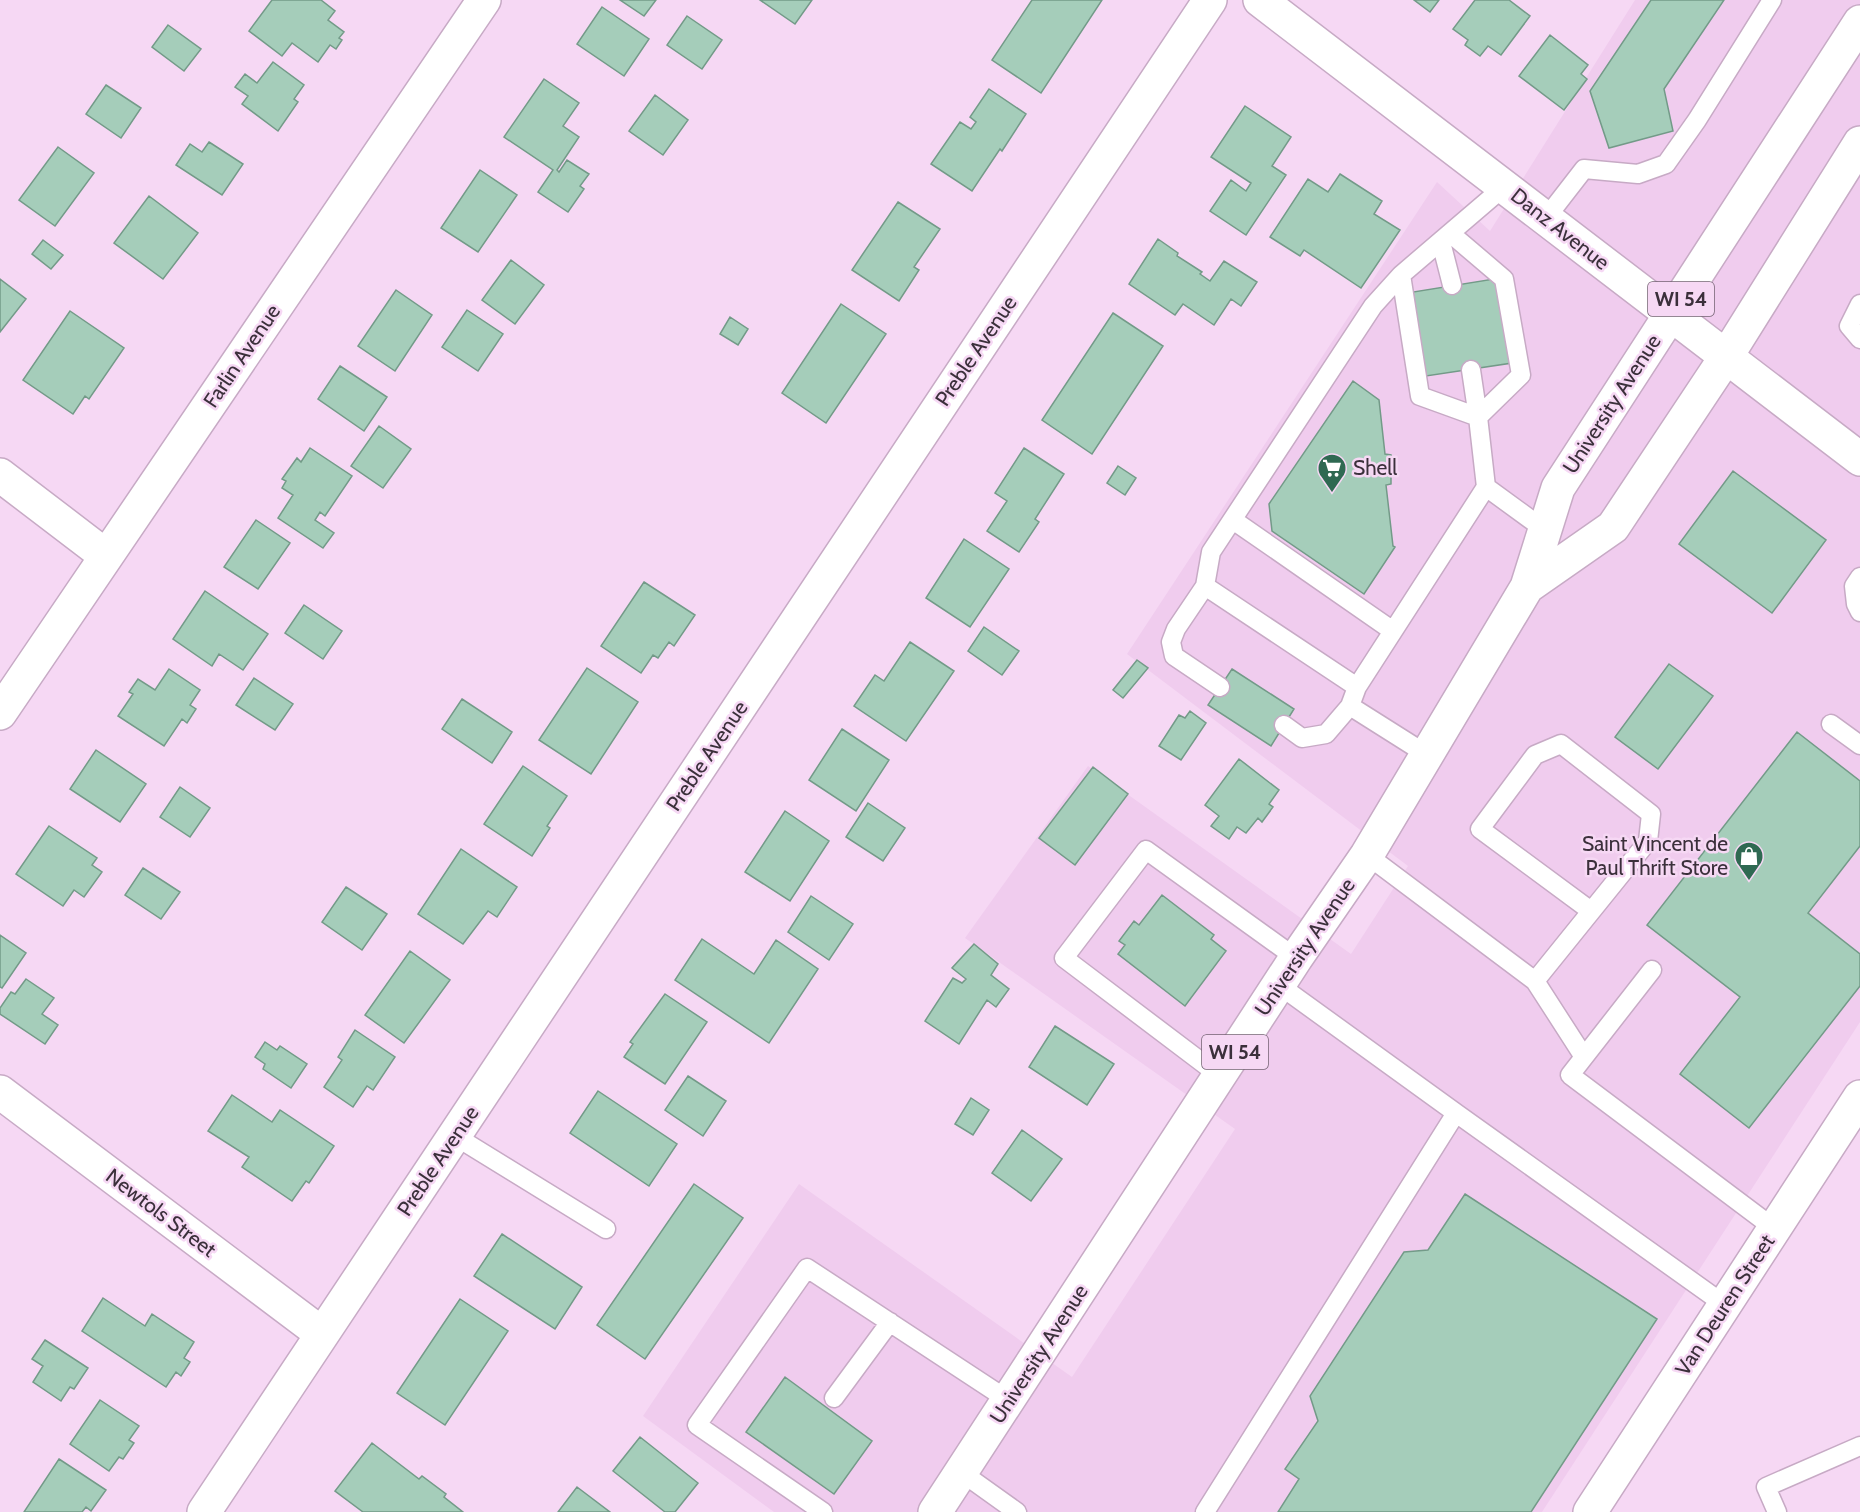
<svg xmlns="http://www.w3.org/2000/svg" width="1860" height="1512" font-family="Cabin,sans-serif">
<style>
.built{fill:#f0ccee}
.building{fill:#a5cdba;stroke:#739a88;stroke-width:1.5}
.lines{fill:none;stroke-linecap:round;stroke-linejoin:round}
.service-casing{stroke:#c7aac5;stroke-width:21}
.minor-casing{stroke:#c7aac5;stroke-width:36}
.tertiary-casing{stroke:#c7aac5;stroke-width:36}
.primary-casing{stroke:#c7aac5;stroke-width:36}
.service{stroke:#fff;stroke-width:18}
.minor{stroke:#fff;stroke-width:33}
.tertiary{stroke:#fff;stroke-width:33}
.primary{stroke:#fff;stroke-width:33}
.labels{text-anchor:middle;stroke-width:5;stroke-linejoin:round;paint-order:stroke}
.shield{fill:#f6d8f4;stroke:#736272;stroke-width:1.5}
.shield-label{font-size:20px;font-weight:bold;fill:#3b303b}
.street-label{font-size:21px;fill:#3b303b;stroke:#f6d8f4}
.poi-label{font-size:21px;fill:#3b303b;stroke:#f6d8f4;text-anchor:start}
</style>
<rect width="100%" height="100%" fill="#f6d8f4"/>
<path class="built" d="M1635 0H1860V1022L1542 1512H774L643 1416 799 1184 1072 1377 1235 1129 965 938 1088 766 1351 954 1408 866 1127 654 1437 182 1490 231Z"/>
<path class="building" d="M272 0H321L335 11 328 20 344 32 339 38 342 40 336 49 330 45 318 62 292 43 282 56 249 31Z
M620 0H656L644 16Z
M760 0H812L795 24Z
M1032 0H1102L1041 93 992 60Z
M1414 0H1439L1430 12Z
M1475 0H1509L1530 16 1501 55 1488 46 1480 56 1465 45 1468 40 1453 29Z
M1651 0H1724L1664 89 1673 131 1609 148 1590 91Z
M602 7 649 39 624 76 577 44Z
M687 16 722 40 702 69 667 45Z
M168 25 201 49 184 71 152 47Z
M1550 35 1588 65 1581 74 1587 79 1564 110 1519 76Z
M273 62 304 85 294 99 298 102 278 131 242 104 248 96 235 87 245 74 257 83Z
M544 79 579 103 563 126 579 137 557 170 559 172 567 160 589 174 580 186 584 189 568 212 538 192 553 170 504 137Z
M106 85 141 108 121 138 86 114Z
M989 89 1026 114 1002 151 1000 149 972 191 931 164 960 122 971 129 976 122 970 117Z
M655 95 688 120 663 155 629 131Z
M1245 106 1291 137 1272 166 1286 175 1246 235 1210 211 1231 180 1246 191 1251 183 1211 157Z
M209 142 243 164 222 195 176 165 190 144 202 152Z
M58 147 94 173 55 226 19 200Z
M480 170 517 195 478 252 441 228Z
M1340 174 1382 201 1374 214 1400 230 1361 288 1304 250 1300 256 1270 237 1308 179 1328 192Z
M149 196 198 233 163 279 114 243Z
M898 202 940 229 914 267 919 270 899 301 852 270Z
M1158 239 1178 253 1177 256 1202 272 1200 274 1210 281 1224 261 1257 282 1241 306 1231 299 1214 325 1183 304 1175 315 1129 284Z
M43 240 63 255 51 269 32 254Z
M511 260 544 285 515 324 482 300Z
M1500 278 1512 363 1426 376 1413 292Z
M0 279 26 299 0 332Z
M396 290 432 315 395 371 358 346Z
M841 304 886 334 826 423 782 393Z
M467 310 503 334 478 371 442 347Z
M70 311 124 348 89 399 85 396 73 414 23 380Z
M1113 313 1163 346 1092 454 1042 420Z
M730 317 748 329 738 345 720 334Z
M340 366 387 397 364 431 318 399Z
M1353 381 1379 400 1385 454 1391 455V484L1386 485 1393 546 1395 547 1364 594 1272 531 1269 504Z
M379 426 411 449 383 488 351 466Z
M310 448 352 476 325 516 320 512 315 520 334 533 323 548 278 518 293 495 282 488 286 481 282 479 297 458 301 462Z
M1024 448 1064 474 1035 519 1039 522 1019 552 987 531 1007 501 995 493Z
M1118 466 1136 478 1125 495 1107 483Z
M1733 471 1826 540 1772 613 1679 544Z
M256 520 290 543 258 589 224 567Z
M964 539 1009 569 970 627 926 598Z
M644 582 695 615 674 646 669 642 658 658 653 655 641 673 601 646Z
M205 591 268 634 243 670 219 654 212 666 173 639Z
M304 605 342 631 323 659 285 633Z
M984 627 1019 651 1002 675 968 651Z
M910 642 954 671 906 741 854 706 875 675 884 681Z
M1137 660 1148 668 1123 698 1113 690Z
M1669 664 1713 696 1658 769 1615 737Z
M587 668 638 702 591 774 539 740Z
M169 669 200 690 190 705 196 709 187 723 182 719 164 746 118 716 133 694 129 692 138 679 155 690Z
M1232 669 1294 709 1271 746 1208 705Z
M254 678 293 704 275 730 236 705Z
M462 699 512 732 492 763 442 729Z
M1190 711 1206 723 1181 760 1159 746 1179 715 1185 718Z
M842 729 889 760 856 811 809 780Z
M1797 732 1860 781V846L1808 913 1860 954V986L1749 1128 1680 1074 1740 997 1647 925Z
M96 750 146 784 120 822 70 789Z
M1239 759 1279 790 1269 804 1273 807 1262 822 1258 818 1246 833 1237 827 1229 839 1211 826 1219 816 1205 805Z
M523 766 567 796 547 826 550 828 532 856 484 824Z
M1093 767 1128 794 1075 865 1039 838Z
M180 787 210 808 190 837 160 817Z
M868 803 905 828 883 861 846 837Z
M785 811 829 841 790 901 745 872Z
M49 826 97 858 92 865 102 872 84 897 74 890 63 906 16 874Z
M461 849 517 887 497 917 488 911 463 944 418 914Z
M143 868 180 892 161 919 125 895Z
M346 887 387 914 362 950 322 922Z
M1162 895 1214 935 1211 939 1226 951 1185 1006 1118 954 1125 945 1119 941 1134 921 1139 925Z
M811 896 853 924 829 960 788 932Z
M0 935 26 953 2 988 0 987Z
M702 939 754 974 776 940 818 969 769 1043 675 980Z
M974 944 998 964 991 975 1009 989 996 1007 987 1000 959 1044 925 1021 953 978 962 983 966 979 952 968Z
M410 951 450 980 404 1043 365 1015Z
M26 979 54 998 42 1014 58 1025 45 1044 0 1014V1008L11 992 15 994Z
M665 994 707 1022 665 1084 624 1057 633 1044 630 1042Z
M1055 1026 1114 1064 1087 1105 1029 1067Z
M355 1030 395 1057 373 1090 367 1086 353 1107 324 1087 342 1060 338 1057Z
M265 1042 277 1050 280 1046 307 1064 291 1088 263 1069 265 1064 255 1057Z
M688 1076 726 1101 703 1136 665 1110Z
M598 1091 677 1144 649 1186 570 1133Z
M232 1095 272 1122 280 1110 334 1146 309 1183 306 1181 292 1201 242 1167 249 1157 208 1131Z
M971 1098 989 1110 973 1135 955 1124Z
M1022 1130 1062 1159 1031 1201 992 1173Z
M694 1184 743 1218 645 1359 597 1325Z
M1465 1194 1657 1319 1531 1512H1278L1299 1479 1285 1469 1318 1421 1310 1396 1404 1252 1428 1250Z
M502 1234 582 1287 555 1329 474 1276Z
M103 1298 145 1326 152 1314 194 1342 184 1358 190 1362 181 1376 176 1372 166 1387 82 1331Z
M460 1299 508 1331 445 1425 397 1393Z
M45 1340 88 1368 74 1389 70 1387 61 1401 33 1382 43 1366 32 1359Z
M785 1377 872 1441 834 1494 746 1432Z
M100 1400 139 1426 129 1440 134 1443 123 1459 119 1457 109 1471 70 1444Z
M640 1437 698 1483 675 1512H665L613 1471Z
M372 1443 419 1479 422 1476 446 1494 444 1497 463 1512H363L335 1491Z
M59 1459 106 1490 91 1511 86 1507 82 1512H24Z
M577 1487 610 1512H558Z"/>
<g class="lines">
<g class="service-casing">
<path id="service" d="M1546 218 1584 169 1638 174 1666 164 1697 120 1772 0
M1450 233 1504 279 1521 375 1478 417
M1441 242 1452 285
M1401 275 1420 396 1478 417 1486 487
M1860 304 1849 326 1860 339
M1471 370 1478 417
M1233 520 1393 631
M1860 577 1854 586 1856 604 1860 612
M1205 586 1357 687
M1220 687 1174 656 1171 642 1176 629 1205 586 1211 552 1373 306 1401 275 1505 186
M1831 724 1860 745
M1284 725 1302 738 1326 734 1350 706
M1426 754 1350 706 1357 687 1486 487 1545 530
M1367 855 1535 981 1584 1057
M1652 970 1570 1075 1775 1229
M1535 981 1648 841 1651 814 1561 744 1535 755 1480 829 1591 911
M1220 1076 1064 958 1146 850 1296 958
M1456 1113 1725 1305
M455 1136 606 1229
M834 1398 890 1322
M961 1472 1017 1512
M823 1512 697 1425 807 1268 1008 1400
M1205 1512 1456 1113 1279 985
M1777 1512 1766 1487 1860 1446"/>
</g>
<g class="minor-casing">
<path id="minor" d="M0 475 106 556
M0 713 484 0
M0 1092 322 1334
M204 1512 1210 0
M1590 1512 1860 1097"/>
</g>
<g class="tertiary-casing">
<path id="tertiary" d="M1260 0 1860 459"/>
</g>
<g class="primary-casing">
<path id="primary" d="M1527 587 1613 527 1726 357 1860 143
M935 1512 1296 958 1367 855 1527 587 1558 488 1860 22"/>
</g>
<use href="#service" class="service"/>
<use href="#minor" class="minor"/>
<use href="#tertiary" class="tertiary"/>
<use href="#primary" class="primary"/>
</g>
<defs>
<g id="supermarket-pin" transform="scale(1.5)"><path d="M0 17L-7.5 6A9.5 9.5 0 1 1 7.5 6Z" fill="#2f6952" stroke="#f6d8f4"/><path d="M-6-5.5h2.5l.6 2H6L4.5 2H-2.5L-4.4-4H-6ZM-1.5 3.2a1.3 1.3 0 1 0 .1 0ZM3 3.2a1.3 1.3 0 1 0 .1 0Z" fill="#fff"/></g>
<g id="shop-pin" transform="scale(1.5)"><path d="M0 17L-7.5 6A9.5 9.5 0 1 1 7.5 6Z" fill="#2f6952" stroke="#f6d8f4"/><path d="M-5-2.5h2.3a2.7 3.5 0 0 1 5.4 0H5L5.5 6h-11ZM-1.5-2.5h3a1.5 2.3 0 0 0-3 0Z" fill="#fff"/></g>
</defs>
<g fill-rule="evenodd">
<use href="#supermarket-pin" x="1332" y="468"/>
<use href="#shop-pin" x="1749" y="856"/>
</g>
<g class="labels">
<g class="shield">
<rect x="1648" y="282" width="66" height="34" rx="4.5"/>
<rect x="1202" y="1035" width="66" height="34" rx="4.5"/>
</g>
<g class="shield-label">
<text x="1681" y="306">WI 54</text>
<text x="1235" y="1059">WI 54</text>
</g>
<g class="street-label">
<text transform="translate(1560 229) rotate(38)" y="7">Danz Avenue</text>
<text transform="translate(976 351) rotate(-56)" y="7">Preble Avenue</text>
<text transform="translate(242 356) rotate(-56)" y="7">Farlin Avenue</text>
<text transform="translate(1612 404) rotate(-57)" y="7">University Avenue</text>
<text transform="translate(707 756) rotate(-56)" y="7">Preble Avenue</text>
<text transform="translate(1305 947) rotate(-56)" y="7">University Avenue</text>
<text transform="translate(438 1161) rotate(-56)" y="7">Preble Avenue</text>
<text transform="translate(161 1213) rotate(37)" y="7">Newtols Street</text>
<text transform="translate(1725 1305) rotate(-57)" y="7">Van Deuren Street</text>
<text transform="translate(1039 1354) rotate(-57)" y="7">University Avenue</text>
</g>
<g class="poi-label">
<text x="1353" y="475">Shell</text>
<text x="1728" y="851" text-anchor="end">Saint Vincent de<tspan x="1728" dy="24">Paul Thrift Store</tspan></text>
</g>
</g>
</svg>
